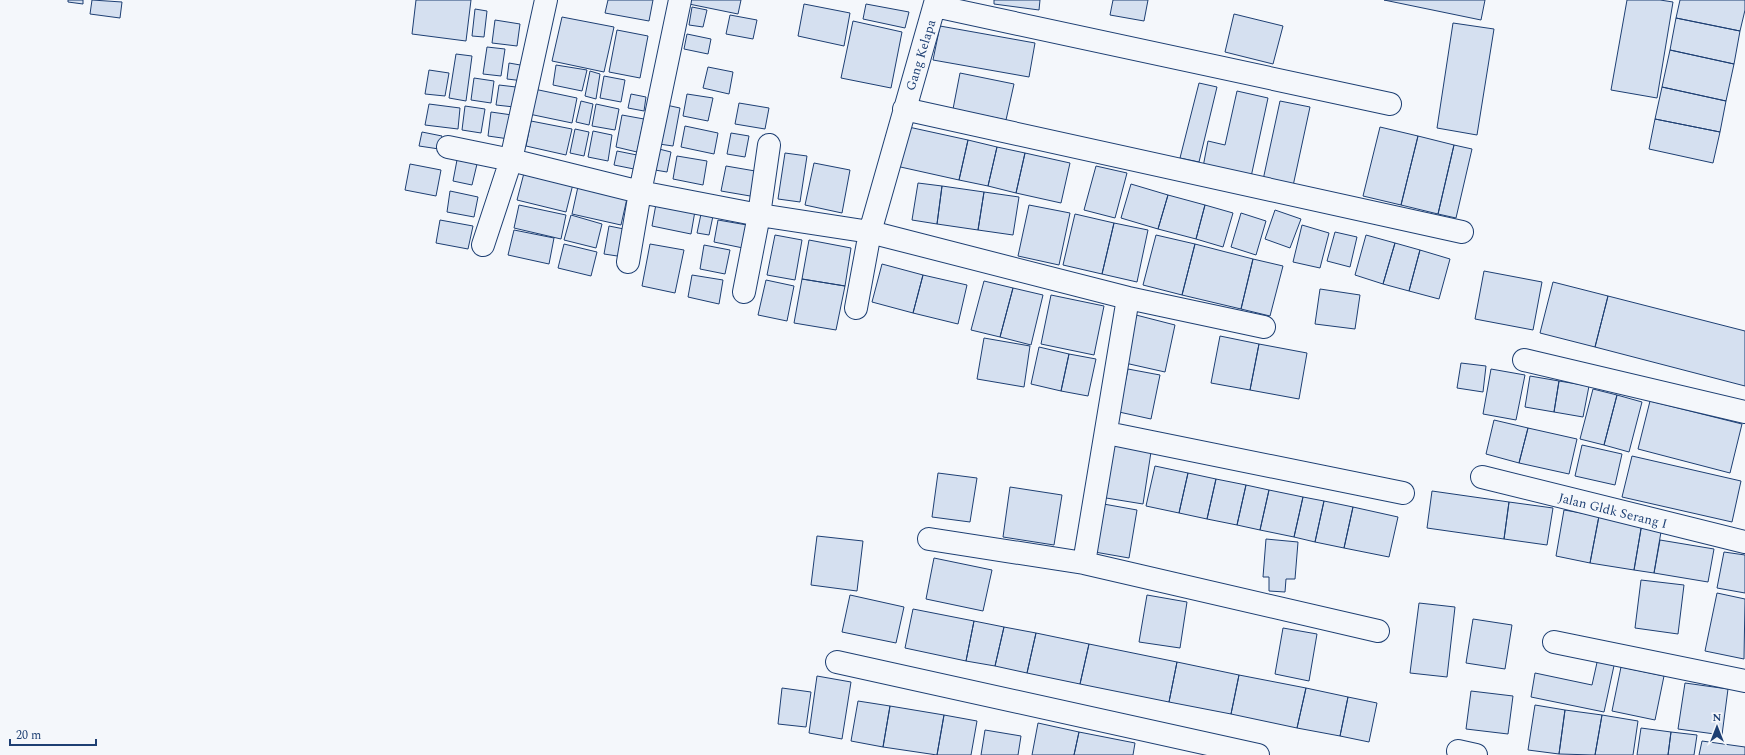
<svg xmlns="http://www.w3.org/2000/svg" width="1745" height="755" font-family="Spectral,serif">
<style>
.building{fill:#d5e0f0;stroke:#1d3f73}
.lines{fill:none;stroke-linecap:round;stroke-linejoin:round}
.minor-casing{stroke:#1d3f73;stroke-width:24}
.minor{stroke:#f4f7fb;stroke-width:22}
.labels{text-anchor:middle;stroke-width:3;stroke-linejoin:round;paint-order:stroke}
.street-label{font-size:13px;fill:#1d3f73;stroke:#f4f7fb}
</style>
<rect width="100%" height="100%" fill="#f4f7fb"/>
<path class="building" d="M68 0H83V4L68 2Z
M92 0 122 2 120 18 90 14Z
M416 0H471L466 41 412 34Z
M608 0H653L649 21 605 13Z
M690 0H741L738 14 689 4Z
M994 0H1040L1039 10 994 4Z
M1113 0H1148L1144 21 1110 15Z
M1384 0H1485L1481 20Z
M1627 0H1660L1673 2 1657 98 1611 90Z
M1680 0H1745V10L1740 31 1676 18Z
M804 4 850 13 844 46 798 36Z
M866 4 909 12 905 28 863 19Z
M692 7 707 10 703 27 689 25Z
M475 9 487 11 484 37 472 36Z
M1234 14 1283 26 1273 64 1225 52Z
M730 15 757 20 753 39 726 34Z
M562 17 614 27 604 72 552 61Z
M1676 18 1740 31 1734 64 1670 50Z
M495 20 520 24 517 46 492 43Z
M853 21 902 32 891 88 841 78Z
M1453 23 1494 29 1477 135 1437 128Z
M940 26 1035 43 1029 77 933 60Z
M617 30 648 36 640 78 609 72Z
M687 34 711 39 708 54 684 49Z
M487 47 505 49 501 76 483 74Z
M1670 50 1734 64 1726 101 1662 87Z
M456 54 472 56 466 101 449 98Z
M509 63 526 66 524 81 507 79Z
M556 65 587 70 582 91 553 85Z
M708 67 733 72 729 94 703 88Z
M429 70 449 73 445 96 425 94Z
M590 71 600 74 596 99 585 96Z
M960 73 1014 84 1006 120 953 109Z
M604 76 625 80 621 102 600 98Z
M474 78 494 81 491 103 471 100Z
M1199 83 1217 87 1199 162 1180 158Z
M499 85 516 87 514 107 496 105Z
M1662 87 1726 101 1720 132 1655 119Z
M534 89 577 98 572 123 529 114Z
M1237 91 1268 98 1251 177 1203 167 1208 141 1225 145Z
M631 94 646 97 644 111 628 108Z
M687 94 713 98 708 121 683 116Z
M581 101 593 104 589 125 576 122Z
M1280 101 1310 107 1293 186 1263 180Z
M739 103 769 108 765 129 735 124Z
M429 104 460 108 458 129 425 125Z
M596 104 619 109 615 130 592 126Z
M666 105 680 108 673 146 659 144Z
M465 106 485 109 481 133 462 130Z
M491 112 512 115 509 139 488 136Z
M622 115 644 119 637 152 616 147Z
M1655 119 1720 132 1713 163 1649 149Z
M531 121 572 129 566 155 526 146Z
M685 126 718 133 714 154 681 147Z
M904 126 968 140 959 180 896 166Z
M1380 127 1418 136 1401 205 1363 196Z
M575 129 589 132 584 156 570 153Z
M593 131 612 135 608 161 588 157Z
M422 132 442 136 439 149 419 146Z
M731 133 749 136 745 157 727 154Z
M1418 136 1454 145 1438 214 1401 205Z
M968 140 997 147 988 186 959 180Z
M1454 145 1472 149 1456 218 1438 214Z
M997 147 1025 153 1016 193 988 186Z
M659 149 671 152 667 172 655 170Z
M617 151 637 155 634 169 614 165Z
M785 153 807 156 800 202 778 199Z
M1025 153 1070 163 1061 203 1016 193Z
M677 156 707 161 703 185 673 179Z
M457 160 477 164 472 185 453 181Z
M814 163 850 170 842 213 805 205Z
M410 164 441 170 436 196 405 190Z
M726 166 761 172 756 197 721 191Z
M1096 166 1127 173 1115 218 1084 210Z
M524 173 573 184 566 212 517 200Z
M579 182 628 194 621 225 572 214Z
M918 183 942 186 937 224 912 220Z
M1131 184 1168 195 1158 229 1121 218Z
M942 186 984 192 978 230 937 224Z
M450 191 478 197 474 217 447 212Z
M984 192 1019 197 1013 235 978 230Z
M1168 195 1205 205 1196 239 1158 229Z
M656 204 695 211 691 234 652 226Z
M519 205 566 215 561 239 514 228Z
M1029 205 1070 213 1059 265 1018 256Z
M1205 205 1233 213 1223 247 1196 239Z
M1275 210 1301 219 1290 248 1265 239Z
M1241 213 1266 221 1256 255 1231 247Z
M701 214 713 216 709 235 697 233Z
M1075 214 1114 223 1102 274 1063 265Z
M571 215 602 224 596 248 564 240Z
M440 220 473 226 468 249 436 243Z
M718 220 747 225 743 248 714 242Z
M1114 223 1148 230 1137 282 1102 274Z
M1302 225 1329 233 1320 268 1293 262Z
M609 226 629 230 624 257 604 254Z
M514 230 554 238 549 264 508 255Z
M1335 232 1357 237 1350 267 1327 261Z
M775 235 802 240 795 280 767 275Z
M1156 235 1195 244 1182 295 1143 285Z
M1366 235 1395 243 1383 284 1355 275Z
M809 240 851 248 845 286 802 279Z
M1395 243 1420 250 1409 291 1383 284Z
M564 244 597 252 591 276 558 268Z
M650 244 684 250 675 293 642 286Z
M1195 244 1253 259 1241 309 1182 295Z
M704 245 730 250 725 274 700 269Z
M1420 250 1450 259 1439 299 1409 291Z
M1253 259 1283 266 1270 316 1241 309Z
M882 264 923 275 913 313 872 302Z
M1484 271 1542 282 1533 330 1475 319Z
M692 275 723 280 719 304 688 297Z
M923 275 967 285 958 324 913 313Z
M802 279 845 286 836 330 794 323Z
M766 280 794 286 787 321 758 315Z
M984 281 1013 288 1000 337 971 330Z
M1553 282 1608 296 1595 347 1540 333Z
M1013 288 1043 295 1031 345 1000 337Z
M1320 289 1360 295 1355 329 1315 324Z
M1051 295 1104 306 1094 355 1041 344Z
M1608 296 1745 331V386L1595 347Z
M1136 315 1175 325 1165 372 1125 363Z
M1220 336 1259 344 1250 390 1211 383Z
M984 338 1030 346 1024 387 977 379Z
M1259 344 1307 353 1299 399 1250 390Z
M1039 347 1069 354 1061 391 1031 384Z
M1069 354 1096 359 1088 396 1061 391Z
M1461 363 1486 366 1483 392 1457 388Z
M1128 369 1160 375 1151 419 1119 412Z
M1491 369 1525 375 1516 420 1483 414Z
M1530 376 1559 381 1554 412 1525 407Z
M1559 381 1589 386 1583 417 1554 412Z
M1593 389 1617 395 1604 445 1580 439Z
M1617 395 1642 402 1629 452 1604 445Z
M1650 401 1742 424 1730 473 1638 449Z
M1494 420 1528 428 1519 463 1486 454Z
M1528 428 1577 439 1569 474 1519 463Z
M1109 444 1151 452 1143 504 1100 497Z
M1582 445 1622 454 1615 485 1575 476Z
M1632 456 1741 481 1732 522 1622 497Z
M1155 466 1188 473 1179 513 1146 506Z
M938 473 977 478 970 522 932 517Z
M1188 473 1216 479 1207 519 1179 513Z
M1216 479 1246 485 1237 525 1207 519Z
M1246 485 1269 490 1260 530 1237 525Z
M1010 487 1062 495 1054 545 1003 537Z
M1269 490 1303 497 1294 537 1260 530Z
M1432 491 1509 502 1504 539 1427 528Z
M1303 497 1324 501 1315 542 1294 537Z
M1324 501 1353 507 1344 548 1315 542Z
M1509 502 1553 508 1547 545 1504 539Z
M1098 503 1137 510 1129 558 1089 551Z
M1353 507 1398 517 1389 557 1344 548Z
M1564 510 1599 516 1590 563 1556 556Z
M1599 516 1642 523 1634 570 1590 563Z
M1642 523 1662 526 1654 573 1634 570Z
M817 536 863 541 857 591 811 585Z
M1266 539 1298 542 1295 579H1286L1285 592 1269 591V577H1263Z
M1660 540 1714 549 1708 582 1654 573Z
M1724 552 1745 555V593L1717 588Z
M934 558 992 570 983 611 926 599Z
M1641 580 1684 585 1678 634 1635 628Z
M1717 593 1745 599 1744 659 1705 651Z
M850 595 904 607 896 643 842 632Z
M1147 595 1187 602 1180 648 1139 642Z
M1419 603 1455 607 1447 677 1410 673Z
M913 609 974 621 966 661 905 648Z
M1473 619 1512 625 1505 669 1466 663Z
M974 621 1004 627 995 666 966 661Z
M1004 627 1036 633 1027 673 995 666Z
M1283 628 1317 634 1309 681 1275 674Z
M1036 633 1089 644 1080 684 1027 673Z
M1089 644 1177 662 1169 702 1080 684Z
M1598 658 1615 661 1604 712 1531 697 1535 673 1592 685Z
M1177 662 1239 675 1231 714 1169 702Z
M1621 667 1664 676 1655 720 1612 711Z
M1239 675 1306 688 1297 728 1231 714Z
M817 676 851 682 842 739 809 733Z
M1685 683 1728 689 1722 735 1678 729Z
M782 688 811 692 806 727 778 724Z
M1306 688 1348 697 1340 736 1297 728Z
M1471 691 1513 696 1508 734 1466 729Z
M1348 697 1377 703 1369 742 1340 736Z
M858 701 890 706 883 747 851 741Z
M1535 705 1565 710 1559 754 1528 750Z
M890 706 944 715 937 755 883 747Z
M1565 710 1602 715 1595 755 1559 754Z
M944 715 977 721 971 755H937Z
M1602 715 1638 721 1633 755H1595Z
M1038 723 1079 732 1074 755H1032Z
M1641 728 1671 732 1668 755H1637Z
M985 730 1021 736 1018 755H981Z
M1079 732 1135 743 1133 755H1074Z
M1671 732 1697 735 1694 755H1668Z
M1702 741 1745 747V755H1699Z"/>
<g class="lines">
<g class="minor-casing">
<path id="minor" d="M546 0 511 160 640 192 759 215 870 232 1128 298 1264 327
M935 6 1390 104
M904 109 1462 232
M448 147 511 160 483 245
M628 262 640 192 680 0
M744 292 759 215 769 145
M856 308 870 232 936 0
M1524 360 1745 412
M1107 433 1403 493
M1482 477 1745 542
M929 539 1084 563 1378 631
M1084 563 1128 298
M1554 642 1745 681
M837 662 1258 755
M1458 751 1476 755"/>
</g>
<use href="#minor" class="minor"/>
</g>
<g class="labels">
<g class="street-label">
<text transform="translate(920 55) rotate(-73)" y="5">Gang Kelapa</text>
<text transform="translate(1613 510) rotate(14)" y="5">Jalan Gldk Serang I</text>
</g>
</g>
<g transform="translate(1717 727)" stroke="#f4f7fb" stroke-width="3" paint-order="stroke">
<path d="M0-3L7 15L0 10L-7 15Z" fill="#1d3f73"/>
<text y="-6" font-size="11" font-weight="bold" text-anchor="middle" fill="#1d3f73">N</text>
</g>
<path d="M10 739v6h86v-6" fill="none" stroke="#1d3f73" stroke-width="2"/>
<text x="16" y="739" font-size="12" fill="#1d3f73" stroke="#f4f7fb" stroke-width="3" paint-order="stroke">20 m</text>
</svg>
